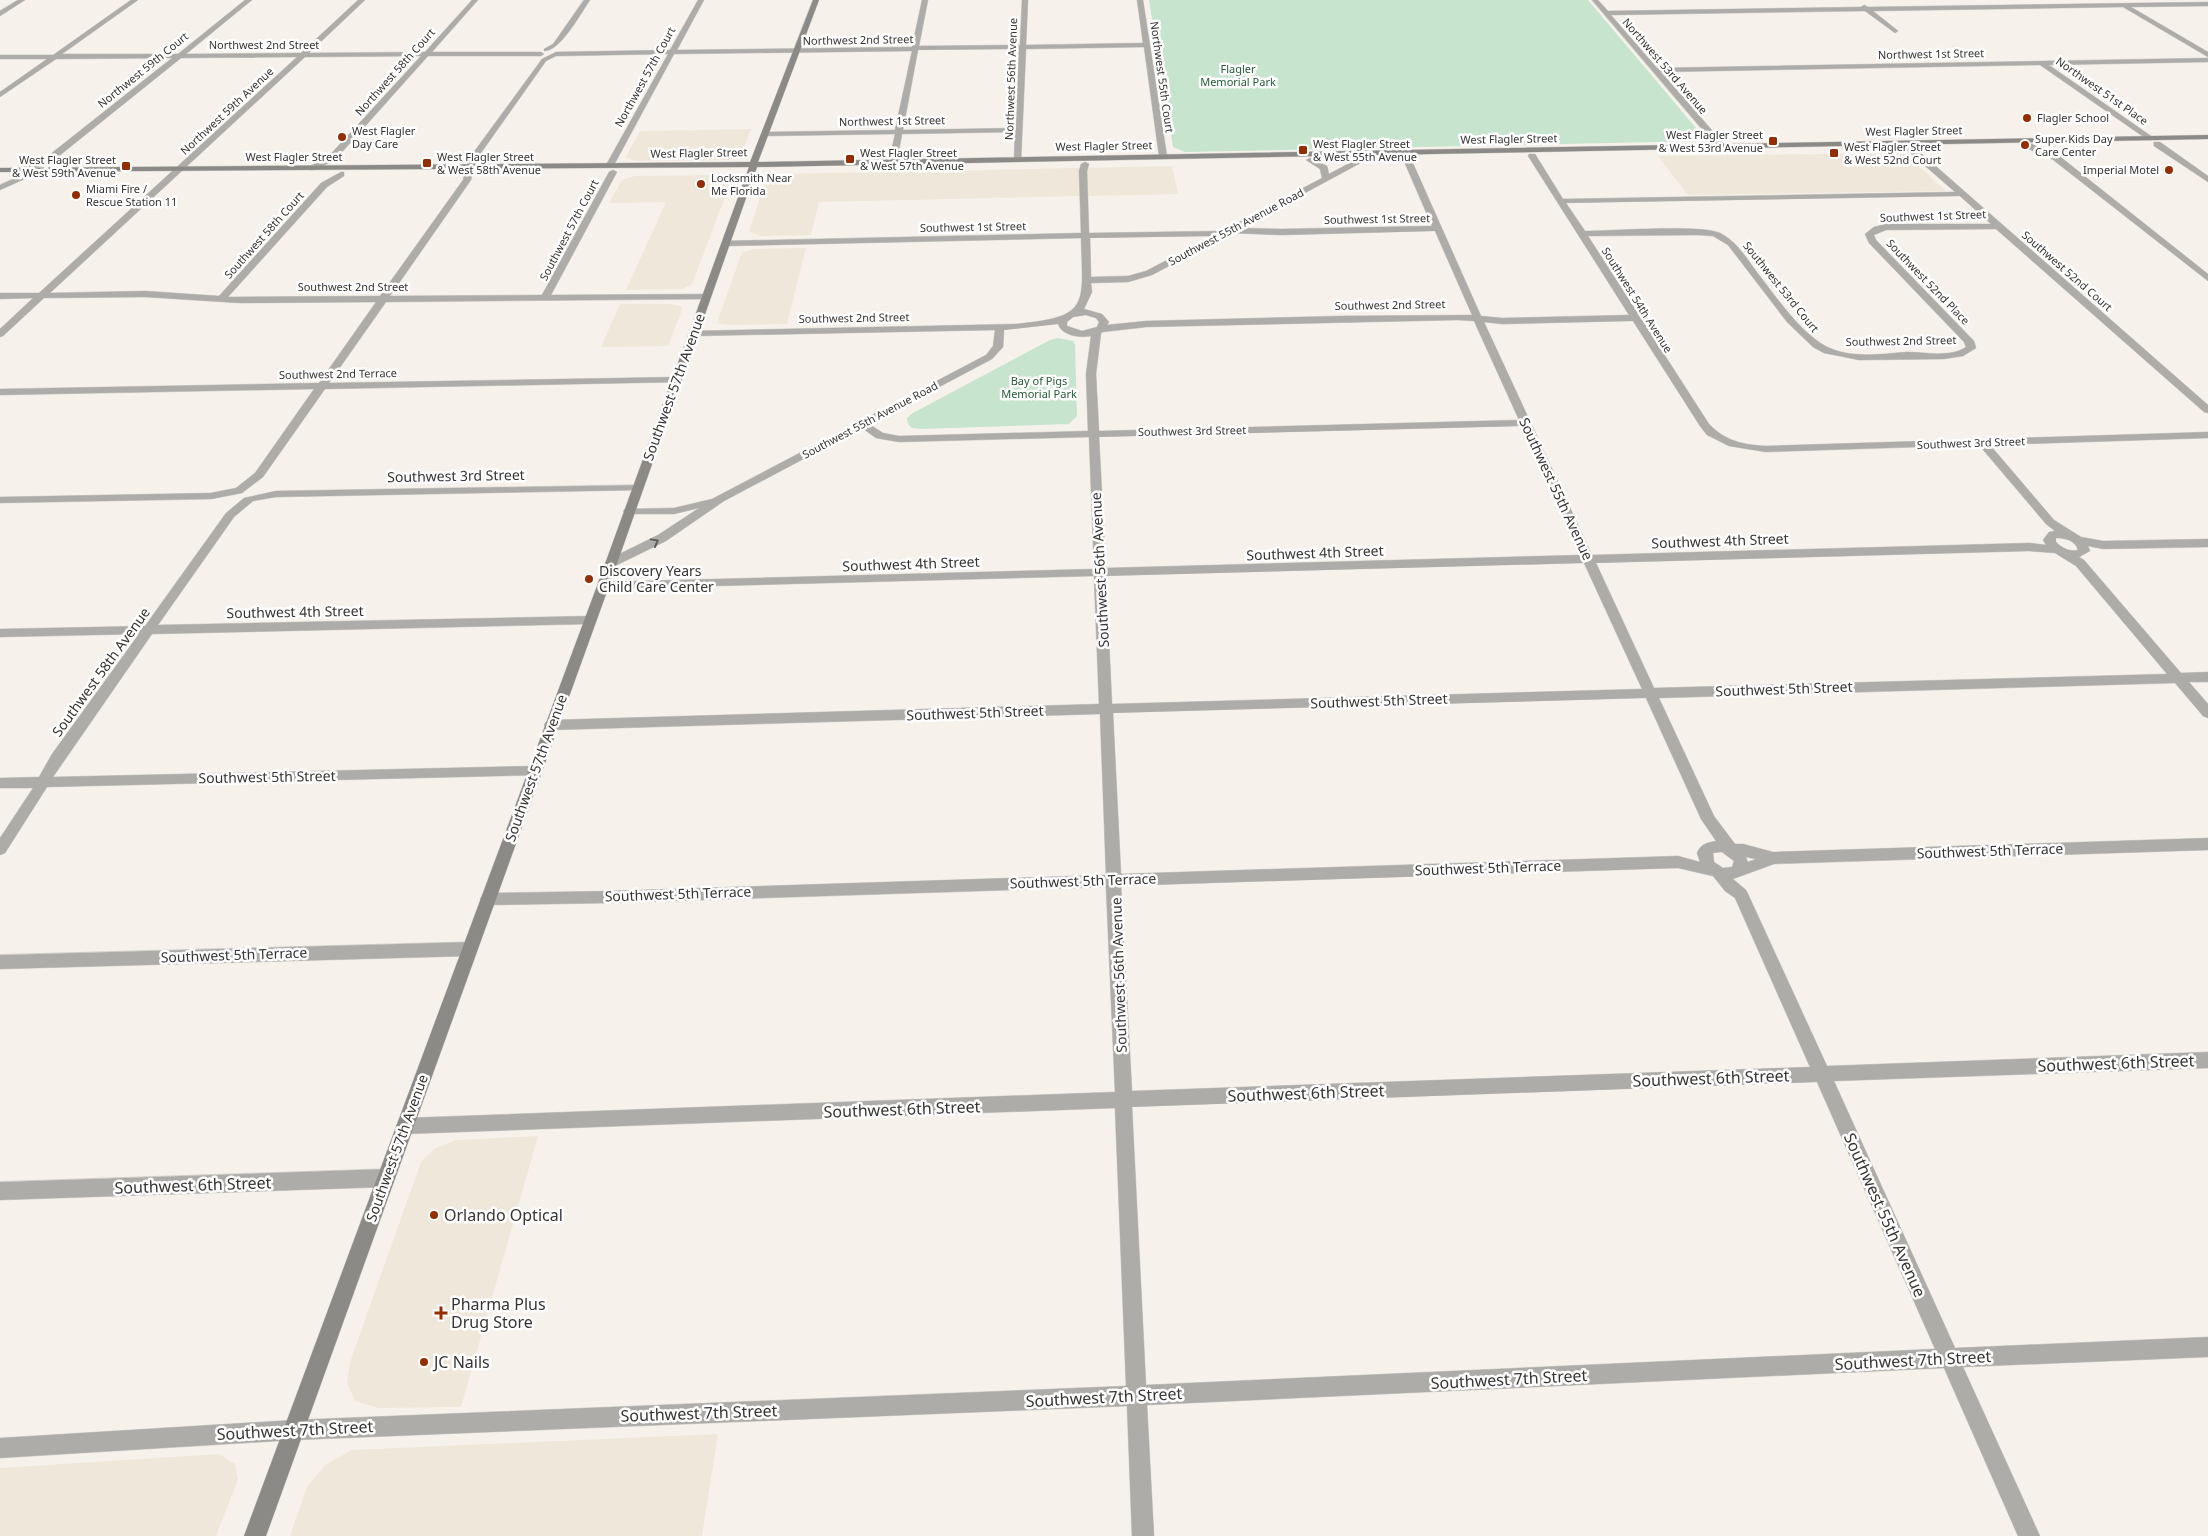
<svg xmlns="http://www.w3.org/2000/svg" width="2208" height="1536" font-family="'Noto Sans',sans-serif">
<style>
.built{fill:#efe7da}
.green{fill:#c6e4ce}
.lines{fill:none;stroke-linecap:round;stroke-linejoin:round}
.minor-casing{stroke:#d3d0ca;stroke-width:1}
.secondary-casing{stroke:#d3d0ca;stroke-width:1}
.minor{fill:#adaca9;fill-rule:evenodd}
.secondary{fill:#8c8a86;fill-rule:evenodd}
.oneway{stroke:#605e5c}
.poi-dot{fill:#942e01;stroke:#fff;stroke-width:2}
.labels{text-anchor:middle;stroke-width:5;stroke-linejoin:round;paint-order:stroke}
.far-street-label{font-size:11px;fill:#363432;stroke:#fff}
.far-park-label{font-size:11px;fill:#225b38;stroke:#fff}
.far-poi-label{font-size:11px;fill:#363432;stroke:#fff;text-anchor:start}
.street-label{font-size:14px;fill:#363432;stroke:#fff}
.poi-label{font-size:14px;fill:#363432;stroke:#fff;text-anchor:start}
.near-street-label{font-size:16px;fill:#363432;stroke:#fff}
.near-poi-label{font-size:16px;fill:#363432;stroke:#fff;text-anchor:start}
</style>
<rect width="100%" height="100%" fill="#f6f2eb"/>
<path class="built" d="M751 129 741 155 729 160 636 161 626 157 640 131Z
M1905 153 1946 191 1688 195 1658 156Z
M1172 166 1178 194 819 202 811 235 760 236 749 231 767 178 779 174Z
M722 175 729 176 732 179 692 284 682 289 626 290 666 202 609 203 622 180 635 176Z
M806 248 787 324 728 325 717 323 742 252 755 249Z
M620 304H669L681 306 682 310 668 346 601 347Z
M538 1136 461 1407 378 1408 355 1401 347 1383 350 1362 421 1162 434 1149 456 1140Z
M718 1434 702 1536H290L307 1487 325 1465 352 1450Z
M219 1454 235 1464 238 1480 216 1536H0V1468Z"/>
<path class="green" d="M1149 0H1588L1707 141 1185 152 1173 147Z
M1058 338 1073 341 1075 345 1077 416 1069 424 921 429 912 428 908 424 907 418 913 413 1050 340Z"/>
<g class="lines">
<g class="minor-casing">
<path id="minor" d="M18 0H25L0 16V11Z
M131 0H138L62 54H178L245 0H252L186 54 301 53 358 0H365L309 53 425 52 472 0H478L432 52H541L544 54 541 56H428L334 161 313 170H310V166L328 157 421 56 305 57 50 293 145 291 219 296 321 183 341 172H344V176L327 187 228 297 380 296 463 180 468 160 542 59 556 52 670 50 698 0H704L677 50 912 47 922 0H928L919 46 1020 45 1022 0H1028L1026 45 1143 43 1137 0H1143L1167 156 1163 158 1159 156 1144 47 1026 49 1021 161 1014 159 1015 132 902 134 897 161 893 163 889 161 895 134 765 136 761 134 765 132 895 130 912 51 674 54 614 165 610 167 606 165 668 54 556 56 546 61 476 160 471 180 390 296 542 295 609 172 613 170 617 172 551 295 707 294 710 295V299L386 302 329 383 677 377 682 380 681 382 325 389 263 477 242 493 211 499 0 503V497L211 493 236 488 255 473 314 389 0 395V389L319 383 376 302 240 303 145 297 44 298 3 336 0 337V329L33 298 0 299V293H39L297 57 181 58 54 160 27 172H21V168L48 156 172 58 56 59 0 97V92L47 59H0V55H53ZM1019 49 1016 128 903 130 918 50Z
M584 0H590C581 13 560 52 544 51V49L553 44Z
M1592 0H1598L1608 11 1861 7 1864 5 1868 7 2208 2V6L2131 7 2208 52V57L2123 7 1873 11 1897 30 1898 31 1895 33 1865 11 1611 15 1657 68 2208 58V62L2049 65 2151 136V140H2148L2040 65 1661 72 1724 144V148H1718Z
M2154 142H2160L2208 176V182L2154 146Z
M2026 144H2032L2058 155 2208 274V281L2052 159 2026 148Z
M1908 147H1914L2208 405V413L2204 412 1996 229 1886 230 1874 235 1876 240 1974 341 1976 348 1963 356 1944 359 1859 360 1824 353 1813 347 1787 322 1728 245 1713 236 1698 235 1588 236 1709 424C1725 441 1744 445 1766 446L2208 432V438L1990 445 2054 520 2081 537 2103 541 2208 539V547L2103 549 2088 546 2090 551 2079 557 2084 560 2181 673 2208 672V682H2189L2208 704V718L2203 716 2175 683 1659 698 1714 816 1735 844H1743L1773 852 2208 838V850L1774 864 1733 879 1746 890 1748 894 1827 1066 2208 1052V1068L1834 1081 1955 1348 2208 1337V1357L1963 1367 2040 1536H2018L1944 1368 1147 1405 1154 1536H1132L1127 1406 294 1440 0 1458V1438L294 1420 1126 1386 1115 1108 405 1134 399 1132 396 1126 399 1120 405 1118 1115 1092 1106 887 611 903 488 905 483 903 480 899 483 895 488 893 611 891 1106 875 1100 714 551 730 546 728 544 725 546 722 551 720 1099 704 1094 576 599 589 597 586 603 582 1094 569 1089 437 899 442 876 438 862 428 724 501 666 541 615 566H607L605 563 607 560 658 535 699 508 674 514H629L623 511 625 509 674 508 712 499 986 355 993 346 995 330 694 336 691 335V331L1016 324C1090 317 1083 306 1081 238L726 246 722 243 723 241 1081 233 1079 171 1081 164 1085 162 1089 164 1087 171 1089 233 1222 231 1322 178 1320 169 1306 160 1310 158 1327 166 1329 174 1361 157 1368 159 1240 228 1281 229 1432 226 1400 152 1404 150 1408 152 1481 316 1502 318 1629 315 1528 156 1529 154H1535L1563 199 1955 192 1908 151ZM1960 196 1991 224H1886L1874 227 1865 234 1869 243 1964 342 1966 347C1950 358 1925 352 1907 352 1883 354 1855 358 1832 349 1803 338 1775 295 1756 271 1745 256 1737 242 1720 233 1702 224 1610 231 1585 231L1566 203ZM1435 231 1472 315 1340 316 1146 321 1107 325 1109 322 1102 314 1084 309 1092 292 1091 283 1128 282 1152 275 1231 233 1281 235ZM1213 236 1146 271 1128 276 1091 277 1090 238ZM1086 315 1096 318 1099 322 1097 327 1082 331 1067 326V322L1073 317ZM1458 320 1474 321 1519 420 1099 431 1096 374 1101 333 1103 332 1146 327ZM1633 321 1700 426 1707 435 1729 446 1766 452 1979 445 2046 524 2055 531 2049 532 2043 540 2046 545 2029 543 1592 555 1484 322 1502 324ZM1058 324C1062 336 1080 338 1091 336L1086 374 1088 431 899 436 883 433 869 424 992 359 1003 347 1004 330ZM1522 426 1581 555 1106 568 1099 437ZM2056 538C2065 538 2075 540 2078 550 2069 552 2062 548 2056 542ZM2029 551 2055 553 2076 566 2167 674 1654 688 1596 563ZM1584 563 1642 689 1112 704 1106 576ZM1646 698 1701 819 1716 841C1706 843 1701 844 1697 853L1700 862 1678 856 1121 874 1113 713ZM1722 852 1734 861 1732 867 1723 868 1714 862 1713 853ZM1746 857 1756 859 1748 862ZM1678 868 1713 876 1725 891 1735 898 1810 1067 1132 1091 1121 886ZM1817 1082 1935 1349 1146 1385 1132 1107Z
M22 175 29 177 0 190V185Z
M637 485 643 488 641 490 276 497 253 501 234 517 158 625 590 616 596 620 590 624 152 634 53 777 535 766 540 767 542 771 540 775 47 787 5 853 0 855V838L33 788H0V778L39 777 52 754 139 634 0 637V629L145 626 226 513 244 498 276 491Z
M469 942 474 944 477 949 474 954 469 956 0 969V955Z
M386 1169 392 1172 395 1178 392 1184 386 1187 0 1200V1182Z"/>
</g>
<g class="secondary-casing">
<path id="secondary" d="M813 0H819L758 162 2208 135V139L757 167 609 586 266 1536H244L597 586 749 167 0 172V168L750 162Z"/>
</g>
<use href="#minor" class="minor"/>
<use href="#secondary" class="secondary"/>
</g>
<defs><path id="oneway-chevron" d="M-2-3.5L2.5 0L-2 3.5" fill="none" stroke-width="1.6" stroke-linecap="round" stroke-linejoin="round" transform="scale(1.25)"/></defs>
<use class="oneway" href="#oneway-chevron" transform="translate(655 542) rotate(-29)"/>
<g class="poi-dot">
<circle cx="2027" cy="118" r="5"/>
<circle cx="342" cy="137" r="5"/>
<rect x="1768" y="136" width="10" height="10" rx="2.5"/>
<circle cx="2025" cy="145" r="5"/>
<rect x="1298" y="145" width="10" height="10" rx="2.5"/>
<rect x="1829" y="148" width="10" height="10" rx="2.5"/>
<rect x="845" y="154" width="10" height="10" rx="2.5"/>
<rect x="422" y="158" width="10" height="10" rx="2.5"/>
<rect x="121" y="161" width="10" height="10" rx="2.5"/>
<circle cx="2169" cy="170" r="5"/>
<circle cx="701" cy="184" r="5"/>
<circle cx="76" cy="195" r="5"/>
<circle cx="589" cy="579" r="5"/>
<circle cx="434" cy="1215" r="5"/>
<path d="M438.5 1305.5h5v5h5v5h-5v5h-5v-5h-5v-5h5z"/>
<circle cx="424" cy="1362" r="5"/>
</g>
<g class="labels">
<g class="far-street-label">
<text transform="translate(858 40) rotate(-1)" y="4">Northwest 2nd Street</text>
<text x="264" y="49">Northwest 2nd Street</text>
<text transform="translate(1931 54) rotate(-1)" y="4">Northwest 1st Street</text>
<text transform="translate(1665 66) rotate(49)" y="4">Northwest 53rd Avenue</text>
<text transform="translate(143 70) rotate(-39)" y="4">Northwest 59th Court</text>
<text transform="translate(395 72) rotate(-48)" y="4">Northwest 58th Court</text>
<text transform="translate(645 77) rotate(-61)" y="4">Northwest 57th Court</text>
<text transform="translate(1162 77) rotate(82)" y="4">Northwest 55th Court</text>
<text transform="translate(1011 79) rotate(-88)" y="4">Northwest 56th Avenue</text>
<text transform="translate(2102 91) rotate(35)" y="4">Northwest 51st Place</text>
<text transform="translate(227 111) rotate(-43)" y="4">Northwest 59th Avenue</text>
<text transform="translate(892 121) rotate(-1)" y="4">Northwest 1st Street</text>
<text transform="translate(1914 131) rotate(-1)" y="4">West Flagler Street</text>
<text transform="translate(1509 139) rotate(-1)" y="4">West Flagler Street</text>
<text transform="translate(1104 146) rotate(-1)" y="4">West Flagler Street</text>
<text transform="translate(699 153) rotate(-1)" y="4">West Flagler Street</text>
<text x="294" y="161">West Flagler Street</text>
<text transform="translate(1933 216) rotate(-2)" y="4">Southwest 1st Street</text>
<text transform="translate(1377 219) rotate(-1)" y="4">Southwest 1st Street</text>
<text transform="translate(973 227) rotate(-1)" y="4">Southwest 1st Street</text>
<text transform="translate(1236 227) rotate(-28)" y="4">Southwest 55th Avenue Road</text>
<text transform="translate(569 230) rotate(-62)" y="4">Southwest 57th Court</text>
<text transform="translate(264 235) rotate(-48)" y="4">Southwest 58th Court</text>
<text transform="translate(2067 271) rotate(41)" y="4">Southwest 52nd Court</text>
<text transform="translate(1928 282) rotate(46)" y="4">Southwest 52nd Place</text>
<text x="353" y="291">Southwest 2nd Street</text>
<text transform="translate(1781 287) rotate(51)" y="4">Southwest 53rd Court</text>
<text transform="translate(1637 300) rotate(58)" y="4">Southwest 54th Avenue</text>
<text transform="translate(1390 305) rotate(-1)" y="4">Southwest 2nd Street</text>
<text transform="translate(854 318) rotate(-1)" y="4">Southwest 2nd Street</text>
<text transform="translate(1901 341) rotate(-1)" y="4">Southwest 2nd Street</text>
<text transform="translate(338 374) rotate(-1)" y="4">Southwest 2nd Terrace</text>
<text transform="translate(870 420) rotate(-28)" y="4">Southwest 55th Avenue Road</text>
<text transform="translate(1192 431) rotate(-1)" y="4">Southwest 3rd Street</text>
<text transform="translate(1971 443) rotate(-2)" y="4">Southwest 3rd Street</text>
</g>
<g class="far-park-label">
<text x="1238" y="73">Flagler<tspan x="1238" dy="13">Memorial Park</tspan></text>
<text x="1039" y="385">Bay of Pigs<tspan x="1039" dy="13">Memorial Park</tspan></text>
</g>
<g class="far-poi-label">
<text x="2037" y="122">Flagler School</text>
<text x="352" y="135">West Flagler<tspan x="352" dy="13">Day Care</tspan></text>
<text x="1763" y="139" text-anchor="end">West Flagler Street<tspan x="1763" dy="13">&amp; West 53rd Avenue</tspan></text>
<text x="2035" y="143">Super Kids Day<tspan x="2035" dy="13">Care Center</tspan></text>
<text x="1313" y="148">West Flagler Street<tspan x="1313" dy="13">&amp; West 55th Avenue</tspan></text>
<text x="1844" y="151">West Flagler Street<tspan x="1844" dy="13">&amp; West 52nd Court</tspan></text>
<text x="860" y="157">West Flagler Street<tspan x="860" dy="13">&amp; West 57th Avenue</tspan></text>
<text x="437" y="161">West Flagler Street<tspan x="437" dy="13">&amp; West 58th Avenue</tspan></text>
<text x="116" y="164" text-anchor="end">West Flagler Street<tspan x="116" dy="13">&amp; West 59th Avenue</tspan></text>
<text x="2159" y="174" text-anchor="end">Imperial Motel</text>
<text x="711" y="182">Locksmith Near<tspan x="711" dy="13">Me Florida</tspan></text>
<text x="86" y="193">Miami Fire /<tspan x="86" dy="13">Rescue Station 11</tspan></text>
</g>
<g class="street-label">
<text transform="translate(674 387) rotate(-70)" y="5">Southwest 57th Avenue</text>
<text transform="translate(456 476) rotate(-1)" y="5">Southwest 3rd Street</text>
<text transform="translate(1556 489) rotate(65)" y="5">Southwest 55th Avenue</text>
<text transform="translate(1720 541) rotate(-2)" y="5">Southwest 4th Street</text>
<text transform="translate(1315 553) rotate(-2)" y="5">Southwest 4th Street</text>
<text transform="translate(911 564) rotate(-2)" y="5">Southwest 4th Street</text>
<text transform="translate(1100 570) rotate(-93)" y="5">Southwest 56th Avenue</text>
<text transform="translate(295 612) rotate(-1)" y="5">Southwest 4th Street</text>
<text transform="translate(101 672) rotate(-54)" y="5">Southwest 58th Avenue</text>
<text transform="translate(1784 689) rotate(-2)" y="5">Southwest 5th Street</text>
<text transform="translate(1379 701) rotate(-2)" y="5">Southwest 5th Street</text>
<text transform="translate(975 713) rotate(-2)" y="5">Southwest 5th Street</text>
<text transform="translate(536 768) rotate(-70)" y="5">Southwest 57th Avenue</text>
<text transform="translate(267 777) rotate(-1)" y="5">Southwest 5th Street</text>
<text transform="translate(1990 851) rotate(-2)" y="5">Southwest 5th Terrace</text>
<text transform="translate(1488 868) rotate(-2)" y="5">Southwest 5th Terrace</text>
<text transform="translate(1083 881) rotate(-2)" y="5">Southwest 5th Terrace</text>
<text transform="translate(678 894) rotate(-2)" y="5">Southwest 5th Terrace</text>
<text transform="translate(234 955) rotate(-2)" y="5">Southwest 5th Terrace</text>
<text transform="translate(1119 975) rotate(-92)" y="5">Southwest 56th Avenue</text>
<text transform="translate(397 1148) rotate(-70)" y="5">Southwest 57th Avenue</text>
</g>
<g class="poi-label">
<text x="599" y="576">Discovery Years<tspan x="599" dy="16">Child Care Center</tspan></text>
</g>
<g class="near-street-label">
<text transform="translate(2116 1063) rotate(-2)" y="6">Southwest 6th Street</text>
<text transform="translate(1711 1078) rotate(-2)" y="6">Southwest 6th Street</text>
<text transform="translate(1306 1093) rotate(-2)" y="6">Southwest 6th Street</text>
<text transform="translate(902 1109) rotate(-2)" y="6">Southwest 6th Street</text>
<text transform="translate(193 1185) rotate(-2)" y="6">Southwest 6th Street</text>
<text transform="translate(1885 1215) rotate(66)" y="6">Southwest 55th Avenue</text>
<text transform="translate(1913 1360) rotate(-3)" y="6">Southwest 7th Street</text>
<text transform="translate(1509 1379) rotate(-3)" y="6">Southwest 7th Street</text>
<text transform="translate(1104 1397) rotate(-3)" y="6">Southwest 7th Street</text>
<text transform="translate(699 1413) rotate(-2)" y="6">Southwest 7th Street</text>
<text transform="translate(295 1430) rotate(-3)" y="6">Southwest 7th Street</text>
</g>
<g class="near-poi-label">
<text x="444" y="1221">Orlando Optical</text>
<text x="451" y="1310">Pharma Plus<tspan x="451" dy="18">Drug Store</tspan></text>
<text x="434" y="1368">JC Nails</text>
</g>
</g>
</svg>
